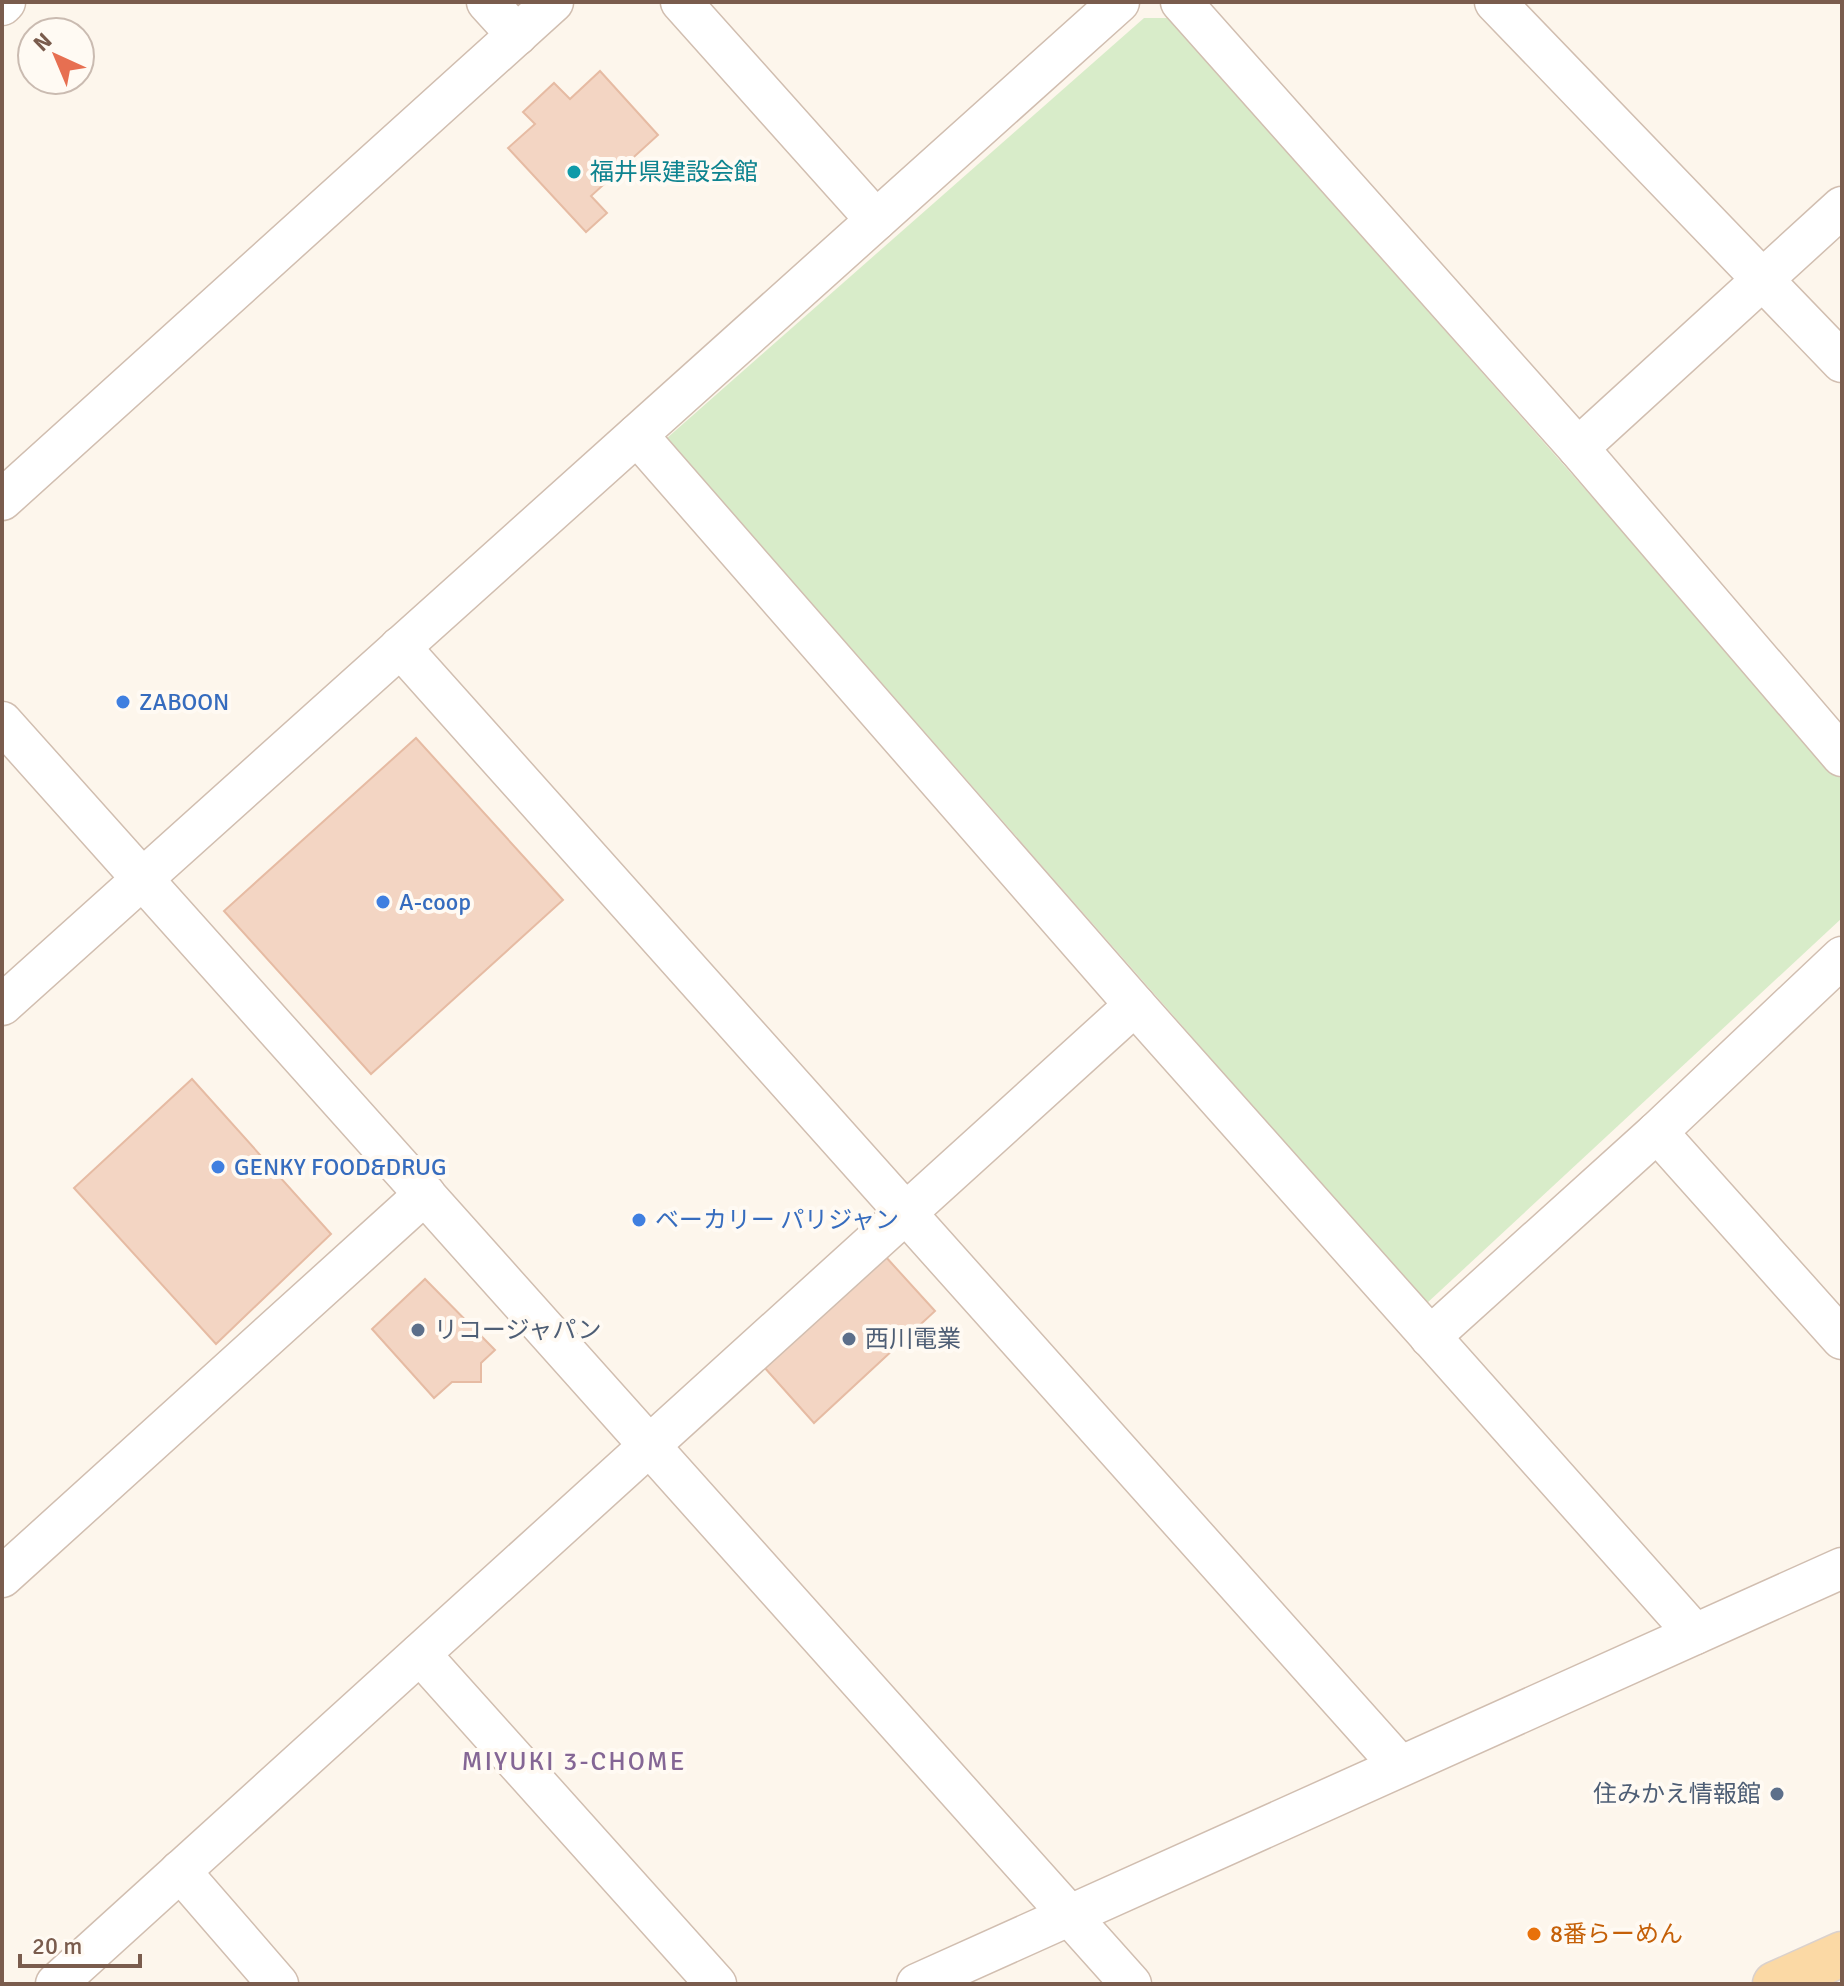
<svg xmlns="http://www.w3.org/2000/svg" width="1844" height="1986" viewBox="0 0 1844 1986" font-family="Signika,'Noto Sans JP',sans-serif">
  <rect width="100%" height="100%" fill="#fdf6ec"/>
  <polygon fill="#d8ecc9" points="1144,18 1169,18 1842,780 1842,918 1426,1304 667,438"/>
  <g fill="#f3d5c3" stroke="#e6bba3" stroke-width="2">
    <polygon points="600,71 658,135 591,196 607,213 586,232 508,148 535,124 523,112 554,83 570,99"/>
    <polygon points="416,738 563,900 371,1074 224,911"/>
    <polygon points="192,1079 331,1234 216,1344 74,1188"/>
    <polygon points="885,1256 935,1311 814,1423 764,1367"/>
    <polygon points="425,1279 495,1350 481,1363 481,1382 452,1382 434,1398 372,1329"/>
  </g>
  <g fill="none" stroke-linecap="round" stroke-linejoin="round">
    <g stroke="#d1beb0" stroke-width="43">
      <g id="minor">
        <polyline points="487,2 517,35"/>
        <polyline points="681,2 876,220"/>
        <polyline points="1181,2 1578,448 1842,756"/>
        <polyline points="1495,2 1842,362"/>
        <polyline points="2,5 5,2"/>
        <polyline points="637,435 1135,1005 1695,1634"/>
        <polyline points="1578,448 1842,207"/>
        <polyline points="2,500 553,2"/>
        <polyline points="400,647 1400,1766"/>
        <polyline points="2,722 1131,1984"/>
        <polyline points="2,1005 1119,2"/>
        <polyline points="1657,1132 1842,1339"/>
        <polyline points="1430,1337 1657,1132 1842,957"/>
        <polyline points="2,1577 425,1194"/>
        <polyline points="420,1654 716,1984"/>
        <polyline points="180,1871 278,1984"/>
        <polyline points="56,1984 1135,1005"/>
        <polyline points="917,1984 1842,1568"/>
      </g>
    </g>
    <g stroke="#dad1cd" stroke-width="47">
      <polyline id="major" points="1775,1984 1842,1954"/>
    </g>
    <use href="#minor" stroke="#fff" stroke-width="40"/>
    <use href="#major" stroke="#fbd9a5" stroke-width="44"/>
  </g>
  <circle fill="#0f9aa8" stroke="#fffaf3" stroke-width="3" cx="574" cy="172" r="8"/>
  <g fill="#3f7fe0" stroke="#fffaf3" stroke-width="3">
    <circle cx="123" cy="702" r="8"/>
    <circle cx="383" cy="902" r="8"/>
    <circle cx="218" cy="1167" r="8"/>
    <circle cx="639" cy="1220" r="8"/>
  </g>
  <g fill="#5c6f8a" stroke="#fffaf3" stroke-width="3">
    <circle cx="418" cy="1330" r="8"/>
    <circle cx="849" cy="1339" r="8"/>
    <circle cx="1777" cy="1794" r="8"/>
  </g>
  <circle fill="#e8710a" stroke="#fffaf3" stroke-width="3" cx="1534" cy="1934" r="8"/>
  <g text-anchor="middle" dominant-baseline="central" stroke-width="8" stroke-linejoin="round" paint-order="stroke">
    <g font-size="24" fill="#0d838f" stroke="#fffaf3" text-anchor="start">
      <text x="590" y="172">福井県建設会館</text>
    </g>
    <g font-size="24" fill="#366cbe" stroke="#fffaf3" text-anchor="start">
      <text x="139" y="702">ZABOON</text>
      <text x="399" y="902">A-coop</text>
      <text x="234" y="1167">GENKY FOOD&amp;DRUG</text>
      <text x="655" y="1220">ベーカリー パリジャン</text>
    </g>
    <g font-size="24" fill="#4e5e75" stroke="#fffaf3" text-anchor="start">
      <text x="434" y="1330">リコージャパン</text>
      <text x="865" y="1339">西川電業</text>
      <text x="1761" y="1794" text-anchor="end">住みかえ情報館</text>
    </g>
    <g font-size="24" fill="#c56008" stroke="#fffaf3" text-anchor="start">
      <text x="1550" y="1934">8番らーめん</text>
    </g>
    <g font-size="26" letter-spacing="2" fill="#846695" stroke="#fffaf3">
      <text x="574" y="1762">MIYUKI 3-CHOME</text>
    </g>
  </g>
  <rect width="1844" height="1986" fill="none" stroke="#7a5c4d" stroke-width="8"/>
  <g transform="translate(56 56) rotate(316)"><circle r="38" fill="#fffaf3" stroke="#cabbb1" stroke-width="2"/>
  <path d="M0-6L14 30L0 20L-14 30Z" fill="#e76f51"/>
  <text y="-12" font-size="22" font-weight="bold" text-anchor="middle" fill="#7a5c4d">N</text>
  </g>
  <path d="M20 1954v12h120v-12" fill="none" stroke="#7a5c4d" stroke-width="4"/>
  <text x="32" y="1954" font-size="24" fill="#7a5c4d" stroke="#fffaf3" stroke-width="6" paint-order="stroke">20 m</text>
</svg>
